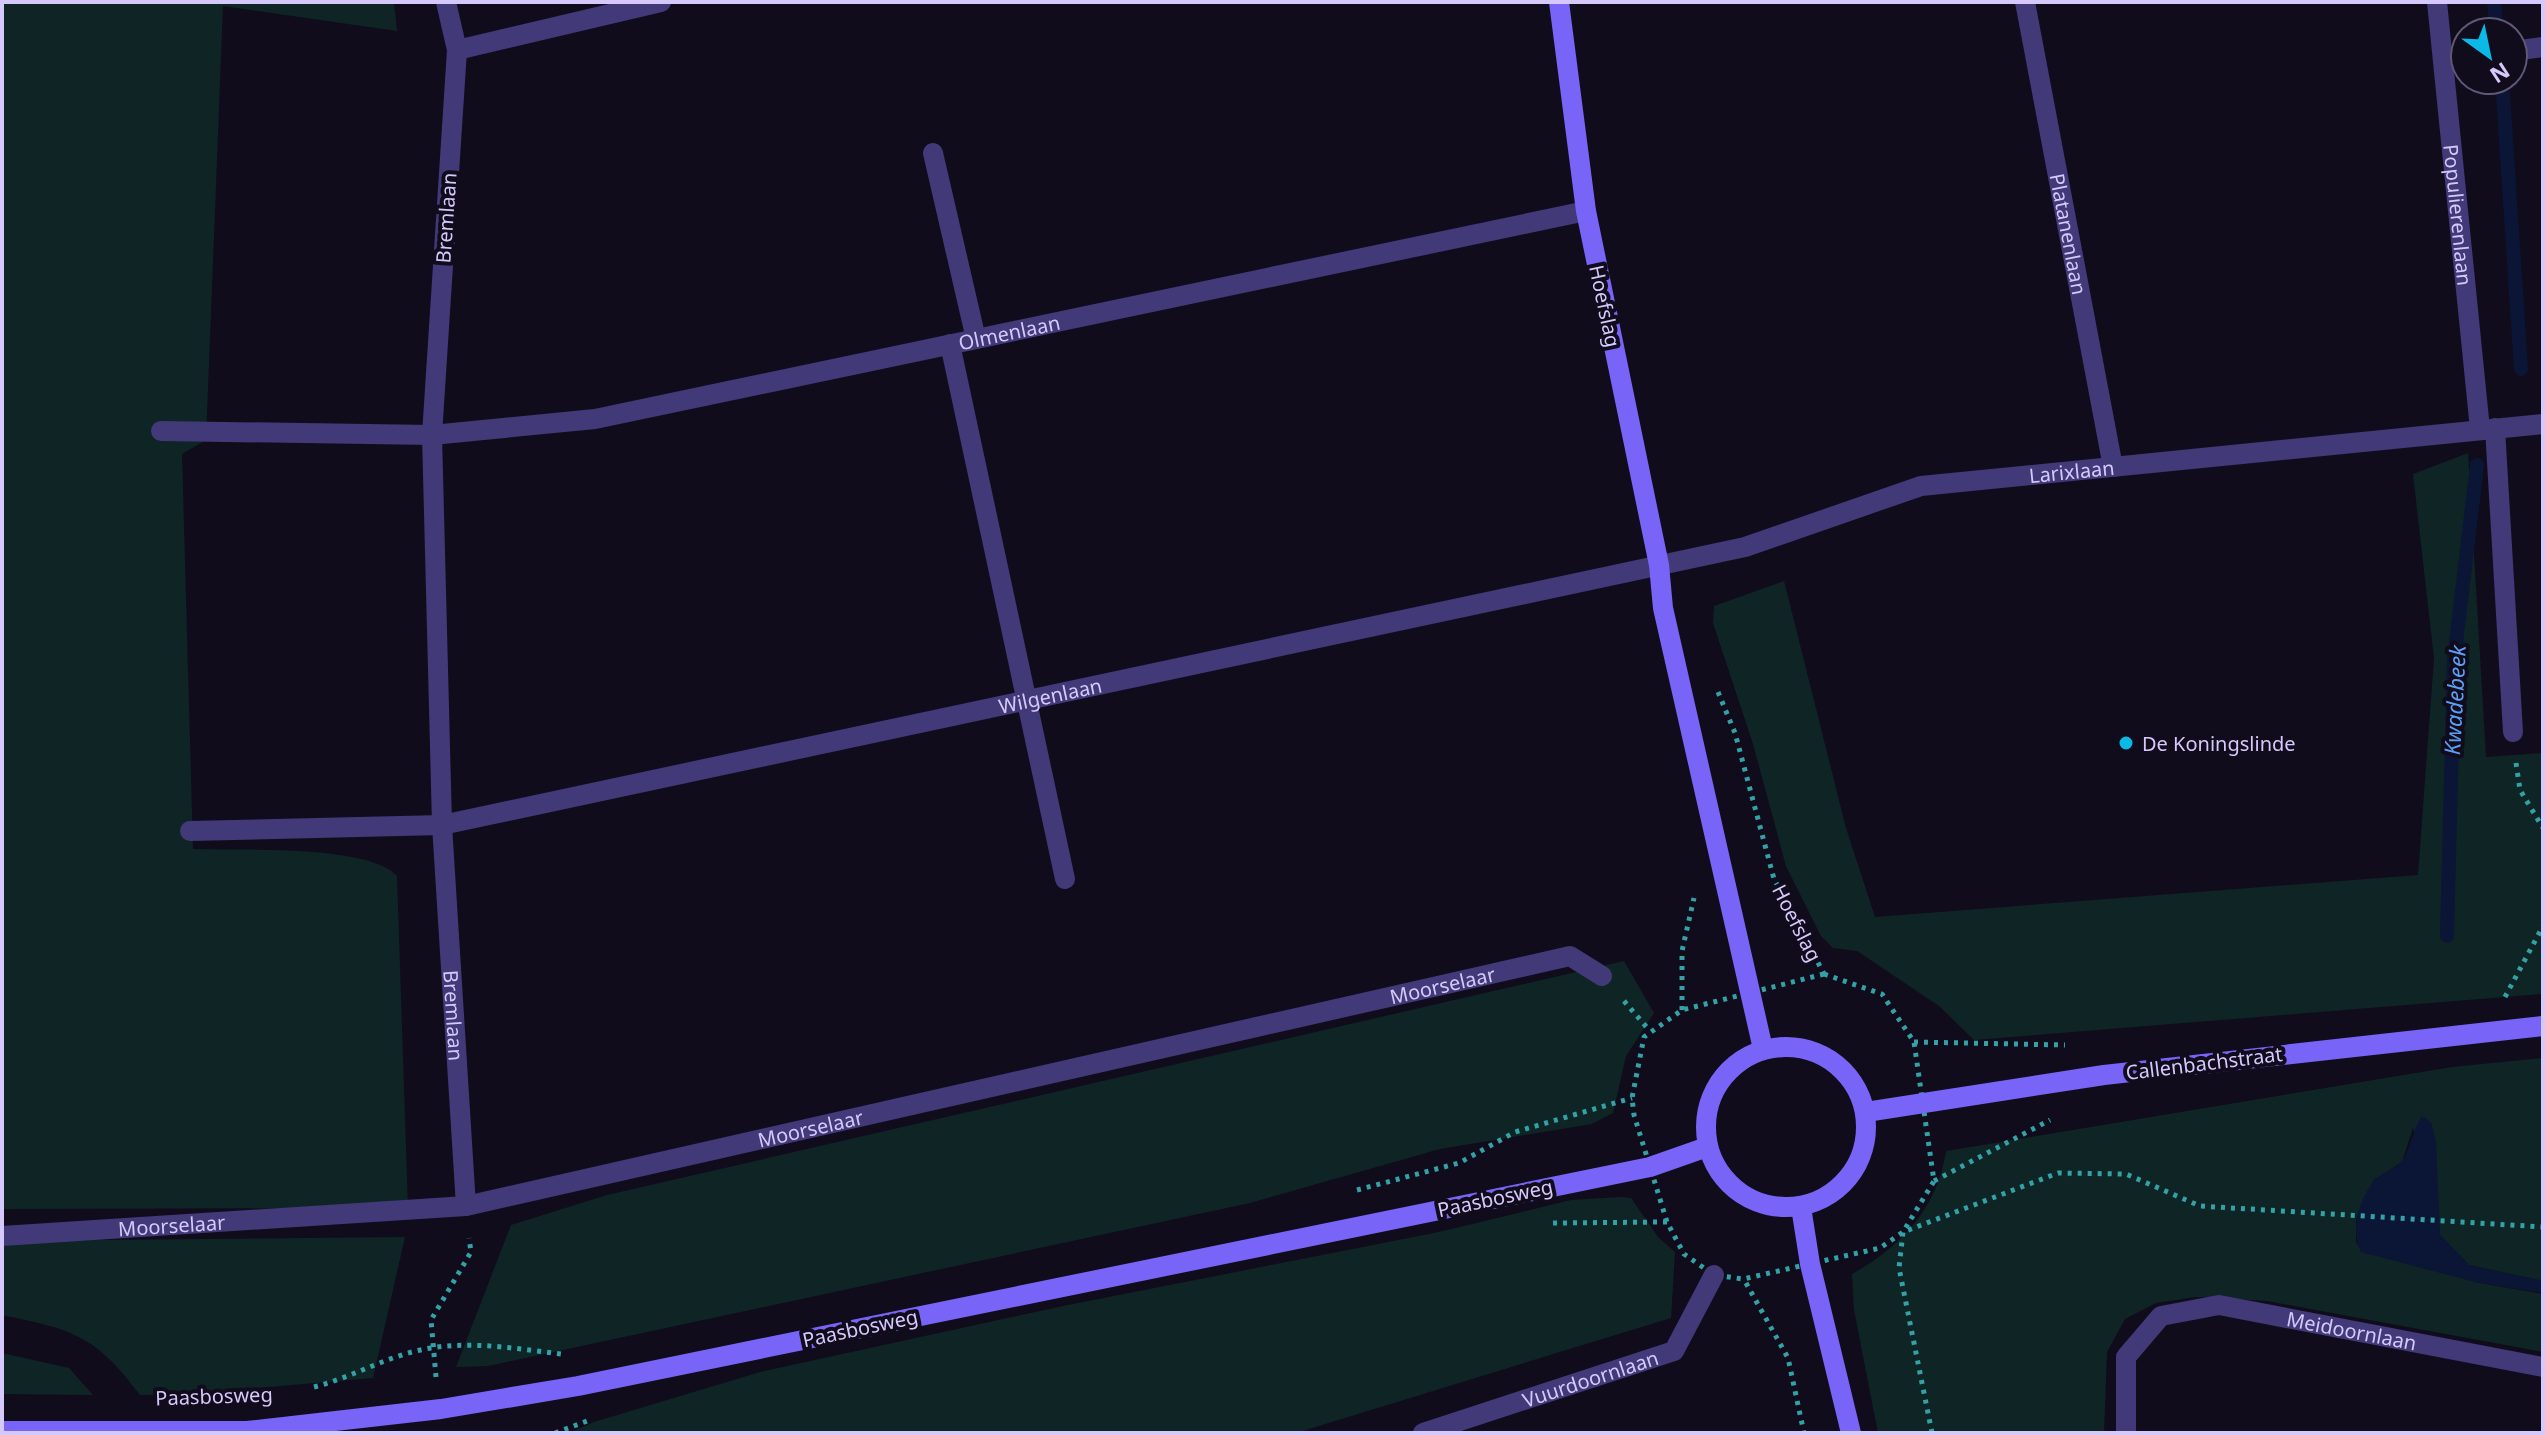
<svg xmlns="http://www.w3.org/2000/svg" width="2545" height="1435" viewBox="0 0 2545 1435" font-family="'Noto Sans',sans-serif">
  <rect width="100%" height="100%" fill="#100c1c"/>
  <g fill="#0f2425">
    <path d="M2 2H394L397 31 223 6 206 440 182 454 193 849C238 851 369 844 397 876L408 1208 2 1209Z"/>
    <polygon points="2468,453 2486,757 2543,753 2543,994 1974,1040 1939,1006 1857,951 1833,948 1821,936 1786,866 1753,744 1713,623 1714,606 1784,581 1846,828 1875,917 2418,875 2434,658 2413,474"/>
    <polygon points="1624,961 1654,1013 1626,1056 1613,1113 1592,1124 1440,1149 1250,1203 488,1366 456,1367 511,1225 607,1195"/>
    <path d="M2543 1058V1281L2469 1265 2440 1235 2436 1198 2413 1128 2402 1162 2374 1180 2364 1201 2356 1220V1242L2362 1252 2480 1283 2543 1294V1352L2267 1301 2196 1297 2156 1303 2125 1319 2107 1352 2104 1433H1878L1854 1310 1852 1274C1900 1248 1938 1207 1946 1151L2452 1067Z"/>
    <polygon points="1621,1197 1631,1198 1658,1237 1675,1252 1671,1318 1296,1433 569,1433 594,1422 760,1372 1063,1306 1439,1232 1571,1200"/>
    <path d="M405 1237 373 1378 189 1394 140 1395C95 1335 74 1330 2 1315V1241Z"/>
    <polygon points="2,1353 69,1368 93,1395 2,1394"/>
  </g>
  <path fill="#0b1636" d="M2422 1116 2431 1122 2436 1142 2440 1235 2469 1265 2543 1281V1293L2480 1283 2361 1252C2350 1231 2359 1198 2375 1180 2381 1173 2395 1170 2401 1162 2411 1150 2412 1130 2422 1116Z"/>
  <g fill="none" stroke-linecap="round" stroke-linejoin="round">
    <g stroke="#0b1636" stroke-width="14">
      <polyline points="2494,2 2496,22"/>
      <polyline points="2503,94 2521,369"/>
      <polyline points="2447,936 2454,660 2477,465"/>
    </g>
    <g stroke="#32a2a7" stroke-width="5" stroke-dasharray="4 6" stroke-linecap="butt">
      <polyline points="1718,692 1735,733 1774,879 1824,974"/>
      <polyline points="2516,763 2520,790 2543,828"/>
      <polygon points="1824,974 1882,994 1914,1042 1934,1181 1903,1232 1880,1248 1743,1279 1714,1275 1684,1254 1667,1222 1634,1115 1632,1098 1644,1037 1682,1010"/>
      <polyline points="2505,997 2543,926"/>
      <polyline points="1624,1001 1649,1030"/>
      <polyline points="1682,1010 1682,951 1694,898"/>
      <polyline points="1914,1042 2065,1045"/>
      <polyline points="1934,1181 2050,1120"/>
      <polyline points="1357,1190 1459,1163 1515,1132 1632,1098"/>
      <polyline points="1553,1223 1667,1222"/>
      <polyline points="1746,1283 1788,1358 1804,1433"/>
      <polyline points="436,1377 431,1320 471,1252 469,1238"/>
      <path d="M314 1387C354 1377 390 1354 431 1348 474 1341 519 1349 561 1354"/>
      <polyline points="555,1433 587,1421"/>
      <polyline points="1932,1433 1899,1268 1903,1232 2058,1173 2126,1174 2200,1206 2543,1227"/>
    </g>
    <g stroke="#423978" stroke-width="20">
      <polyline points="933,153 976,339"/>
      <polyline points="950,344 1065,879"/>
    </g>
    <g stroke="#423978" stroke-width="20">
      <path id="s1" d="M446 2 457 50 432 435 442 825 466 1206"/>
      <path id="s2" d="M2025 2 2113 467"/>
      <path id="s3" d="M2437 2 2480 429"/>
      <polyline points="457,50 661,2"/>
      <polyline points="2513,51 2543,47"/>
      <polyline points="2443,60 2465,57"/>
      <polyline points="2495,428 2513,732"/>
      <path id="s4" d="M161 431 432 435 595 419 1586 211"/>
      <path id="s5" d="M190 831 442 825 1745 547 1921 486 2543 424"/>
      <path id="s6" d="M2 1236 466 1206 1570 956 1602 976"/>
      <path id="s7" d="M1423 1433 1674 1351 1714 1275"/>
      <path id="s8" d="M2126 1433V1357L2161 1316 2219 1305 2543 1367"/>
    </g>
    <g stroke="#7865f7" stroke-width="20">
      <polyline points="1559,2 1586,211 1659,565 1663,608 1763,1049"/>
      <circle cx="1786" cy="1127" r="80"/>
      <polyline points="1866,1112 2104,1075 2543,1026"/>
      <polyline points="1801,1207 1810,1264 1851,1433"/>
      <polyline points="2,1431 247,1431 441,1409 578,1386 1650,1167 1707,1147"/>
    </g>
  </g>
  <circle fill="#0bb9e6" stroke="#100c1c" stroke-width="3" cx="2126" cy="743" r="8"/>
  <g text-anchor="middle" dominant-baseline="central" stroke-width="8" stroke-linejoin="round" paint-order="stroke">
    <g font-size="20" fill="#d5c9fc" stroke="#100c1c">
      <text stroke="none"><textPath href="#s3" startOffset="214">Populierenlaan</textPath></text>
      <text transform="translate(446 218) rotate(-86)">Bremlaan</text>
      <text stroke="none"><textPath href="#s2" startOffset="236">Platanenlaan</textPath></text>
      <text transform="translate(1605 306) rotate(78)">Hoefslag</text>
      <text stroke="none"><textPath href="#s4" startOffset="858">Olmenlaan</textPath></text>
      <text stroke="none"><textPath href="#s5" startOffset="1922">Larixlaan</textPath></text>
      <text stroke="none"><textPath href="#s5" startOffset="874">Wilgenlaan</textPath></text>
      <text transform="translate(1797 923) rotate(63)">Hoefslag</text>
      <text stroke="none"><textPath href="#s6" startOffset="1466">Moorselaar</textPath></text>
      <text stroke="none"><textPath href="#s1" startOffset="1016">Bremlaan</textPath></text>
      <text transform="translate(2204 1063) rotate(-7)">Callenbachstraat</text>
      <text stroke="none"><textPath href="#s6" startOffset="818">Moorselaar</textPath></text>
      <text transform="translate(1495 1198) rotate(-12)">Paasbosweg</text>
      <text stroke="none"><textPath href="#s6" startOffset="170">Moorselaar</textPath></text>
      <text transform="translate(860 1328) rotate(-12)">Paasbosweg</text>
      <text stroke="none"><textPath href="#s8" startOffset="324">Meidoornlaan</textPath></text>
      <text stroke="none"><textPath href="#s7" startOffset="176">Vuurdoornlaan</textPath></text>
      <text transform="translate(214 1396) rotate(-2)">Paasbosweg</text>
    </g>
    <g font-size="20" fill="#d5c9fc" stroke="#100c1c" text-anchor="start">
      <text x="2142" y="743">De Koningslinde</text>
    </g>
    <g font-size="22" font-style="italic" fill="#5d9ff7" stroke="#100c1c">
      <text transform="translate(2454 700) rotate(-87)">Kwadebeek</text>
    </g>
  </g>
  <rect width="2545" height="1435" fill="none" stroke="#d5c9fc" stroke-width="8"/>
  <g transform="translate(2489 56) rotate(147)"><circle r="38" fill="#100c1c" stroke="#5f5876" stroke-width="2"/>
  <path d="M0-6L14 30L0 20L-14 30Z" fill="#0bb9e6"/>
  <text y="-12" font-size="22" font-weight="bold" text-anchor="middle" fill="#d5c9fc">N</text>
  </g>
</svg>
